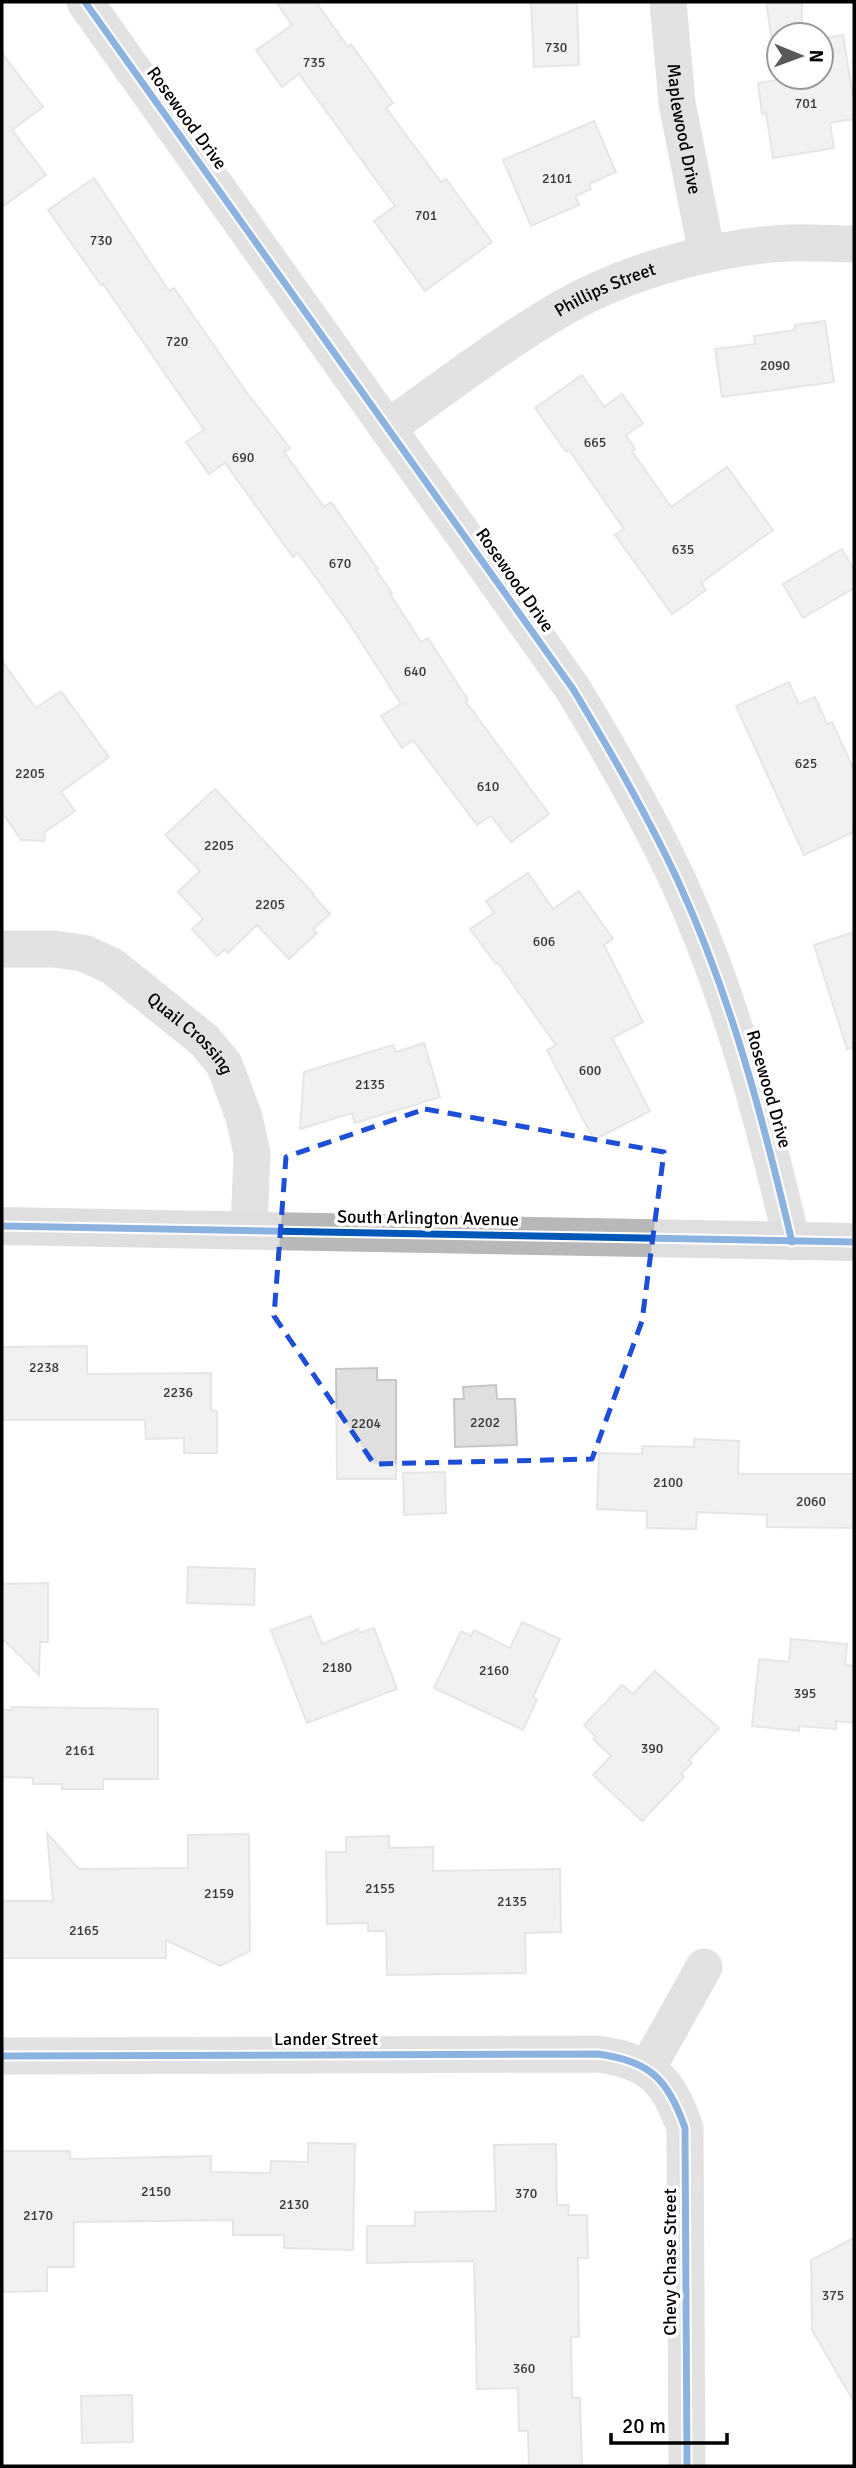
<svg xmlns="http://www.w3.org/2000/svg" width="856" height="2468" viewBox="0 0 856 2468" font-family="Signika,sans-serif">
  <rect width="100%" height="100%" fill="#fff"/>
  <g fill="#dfdfdf" stroke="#c7c7c7" stroke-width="2">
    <polygon points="276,2 316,2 348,47 351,44 393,103 386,108 441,182 446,179 492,242 425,291 374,221 395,206 299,74 282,87 256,50 292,25"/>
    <polygon points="531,2 577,2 579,65 534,67"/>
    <polygon points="766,2 802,2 802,35 779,35 779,77 821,77 821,39 843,35 854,102 854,119 830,123 834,148 773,158 766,113 762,114 758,83 778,80"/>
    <polygon points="2,53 43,107 12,130 46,175 2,207"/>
    <polygon points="594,121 616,172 589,184 591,189 575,196 579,205 531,226 503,160"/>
    <polygon points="94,178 169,291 174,288 247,393 290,448 284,452 324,507 331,502 378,569 376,570 392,593 390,594 421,642 428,638 468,700 466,702 549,814 511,842 491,816 477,825 413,740 402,748 381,716 401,704 349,623 298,553 293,557 225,463 209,474 186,442 204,430 103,284 101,285 48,210"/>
    <polygon points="825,321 834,382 722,397 715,349 755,344 754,336 795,330 795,325"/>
    <polygon points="582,375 604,407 622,394 643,423 626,435 635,449 632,451 671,507 727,467 773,530 701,583 706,590 672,614 615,535 624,529 569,450 566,452 535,408"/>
    <polygon points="842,549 854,570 854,588 803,618 783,584"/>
    <polygon points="2,661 36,708 61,691 109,757 61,792 75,811 45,832 44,841 21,840 2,812"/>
    <polygon points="789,682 799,704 815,697 827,724 832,722 854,770 854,832 804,855 736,706"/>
    <polygon points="215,789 314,894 313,895 330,914 313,929 317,933 289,959 257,925 228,953 225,949 217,956 192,929 203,919 178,892 200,871 165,835"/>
    <polygon points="528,873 553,909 579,891 613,939 604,945 643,1022 612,1038 650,1111 594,1140 547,1050 556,1045 498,963 496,964 470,929 494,913 486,901"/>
    <polygon points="854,932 854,1047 847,1049 814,945"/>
    <polygon points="424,1043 440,1097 355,1123 352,1113 300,1129 304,1072 393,1045 396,1052"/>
    <polygon points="87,1346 87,1374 211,1373 211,1410 217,1411 217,1453 184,1453 184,1438 146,1439 145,1420 2,1420 2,1347"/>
    <polygon points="377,1368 377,1380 396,1380 396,1479 337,1479 336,1369"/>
    <polygon points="496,1385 497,1399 515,1399 517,1445 455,1447 454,1399 464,1399 463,1387"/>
    <polygon points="694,1439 739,1441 738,1474 854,1474 854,1528 767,1527 767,1515 697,1512 696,1529 647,1528 647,1511 597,1509 599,1453 642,1454 642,1446 694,1447"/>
    <polygon points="445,1472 446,1513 404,1515 403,1473"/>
    <polygon points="188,1567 255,1569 254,1605 187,1603"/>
    <polygon points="48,1583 48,1642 40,1642 39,1675 2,1638 2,1584"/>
    <polygon points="311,1616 322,1644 358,1629 359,1633 374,1628 397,1689 307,1723 271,1630"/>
    <polygon points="522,1622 560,1639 533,1697 537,1700 523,1730 434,1688 461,1631 471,1636 474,1630 510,1648"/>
    <polygon points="791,1639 847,1644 845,1665 854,1666 854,1723 836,1721 836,1729 799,1726 799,1731 752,1726 759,1659 789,1662"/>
    <polygon points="655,1671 719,1728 689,1760 692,1763 681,1774 684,1777 642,1821 593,1775 611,1756 593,1739 596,1737 584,1725 622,1685 633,1694"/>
    <polygon points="12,1707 158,1709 158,1779 103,1779 103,1789 62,1789 62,1784 33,1784 33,1778 2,1777 2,1710 12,1710"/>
    <polygon points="47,1833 79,1869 188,1868 188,1835 249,1834 250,1951 220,1966 166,1940 166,1958 2,1958 2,1901 53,1901"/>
    <polygon points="389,1836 389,1848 433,1847 433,1871 560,1869 561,1932 525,1933 526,1973 387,1975 386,1931 368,1931 368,1923 327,1924 326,1852 346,1852 346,1837"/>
    <polygon points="308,2143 355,2144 353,2250 284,2248 284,2235 233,2235 233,2220 74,2222 74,2267 47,2267 47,2291 2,2292 2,2151 70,2151 70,2159 211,2156 211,2172 270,2173 271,2161 308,2162"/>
    <polygon points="556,2144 557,2205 569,2205 568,2215 587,2215 588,2258 578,2258 579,2337 571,2337 572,2397 580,2398 582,2466 529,2466 528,2431 519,2431 518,2388 477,2389 474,2261 367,2263 367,2226 415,2226 415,2212 496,2211 494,2145"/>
    <polygon points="854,2238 854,2402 812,2330 811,2260"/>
    <polygon points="132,2395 133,2442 82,2443 81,2396"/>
  </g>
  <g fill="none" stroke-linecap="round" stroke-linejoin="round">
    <g stroke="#bebebe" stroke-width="37">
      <path d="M85 2 573 689C611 752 647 814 678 881 731 996 763 1119 792 1242"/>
      <path id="s1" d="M668 2 677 103 707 254"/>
      <path id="s2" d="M389 427C445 387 501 344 561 309 624 272 717 246 790 243 811 242 833 244 854 244"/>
      <path id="s3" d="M2 949H54L83 953 112 966 204 1040 224 1064 244 1117 252 1154 249 1230"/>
      <path d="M2 2056 598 2054C650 2061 668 2079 685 2128L687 2466"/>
      <polyline points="647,2069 704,1967"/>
    </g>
    <polyline stroke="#b8b8b8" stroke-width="38" points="2,1226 854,1242"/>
    <g stroke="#fff" stroke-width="11">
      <g id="cycleway">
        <path d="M85 2 573 689C611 752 647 814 678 881 731 996 763 1119 792 1242"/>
        <polyline points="2,1226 854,1242"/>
        <path d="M2 2056 598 2054C650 2061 668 2079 685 2128L687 2466"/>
      </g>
    </g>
    <use href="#cycleway" stroke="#0057b8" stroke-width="7"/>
  </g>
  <path d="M0 0H856V2468H0ZM425 1109 664 1152 642 1321 592 1459 374 1464 274 1316 286 1157Z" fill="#fff" fill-opacity=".55" fill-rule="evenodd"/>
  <path fill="none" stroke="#1d4ed8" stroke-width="5" stroke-dasharray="14 9" stroke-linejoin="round" d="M425 1109 664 1152 642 1321 592 1459 374 1464 274 1316 286 1157Z"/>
  <g text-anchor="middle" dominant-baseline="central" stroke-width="7" stroke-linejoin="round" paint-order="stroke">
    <g font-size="14" fill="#383838">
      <text x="556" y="47">730</text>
      <text x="314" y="62">735</text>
      <text x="806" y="103">701</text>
      <text x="557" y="178">2101</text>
      <text x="426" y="215">701</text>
      <text x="101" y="240">730</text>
      <text x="177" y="341">720</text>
      <text x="775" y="365">2090</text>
      <text x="595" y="442">665</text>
      <text x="243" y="457">690</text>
      <text x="683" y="549">635</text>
      <text x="340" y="563">670</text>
      <text x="415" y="671">640</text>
      <text x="806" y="763">625</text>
      <text x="30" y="773">2205</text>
      <text x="488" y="786">610</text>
      <text x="219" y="845">2205</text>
      <text x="270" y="904">2205</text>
      <text x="544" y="941">606</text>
      <text x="590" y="1070">600</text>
      <text x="370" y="1084">2135</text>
      <text x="44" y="1367">2238</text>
      <text x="178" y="1392">2236</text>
      <text x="485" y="1422">2202</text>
      <text x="366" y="1423">2204</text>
      <text x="668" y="1482">2100</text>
      <text x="811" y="1501">2060</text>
      <text x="337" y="1667">2180</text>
      <text x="494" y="1670">2160</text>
      <text x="805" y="1693">395</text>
      <text x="652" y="1748">390</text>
      <text x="80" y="1750">2161</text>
      <text x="380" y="1888">2155</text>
      <text x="219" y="1893">2159</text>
      <text x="512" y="1901">2135</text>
      <text x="84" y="1930">2165</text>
      <text x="156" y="2191">2150</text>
      <text x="526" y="2193">370</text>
      <text x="294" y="2204">2130</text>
      <text x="38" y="2215">2170</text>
      <text x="833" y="2295">375</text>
      <text x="524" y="2368">360</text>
    </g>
    <g font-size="18" fill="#000" stroke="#fff">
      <text transform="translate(187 118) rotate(54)">Rosewood Drive</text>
      <text stroke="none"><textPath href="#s1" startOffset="128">Maplewood Drive</textPath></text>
      <text stroke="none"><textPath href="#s2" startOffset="257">Phillips Street</textPath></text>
      <text transform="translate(515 580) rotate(55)">Rosewood Drive</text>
      <text stroke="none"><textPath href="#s3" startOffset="217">Quail Crossing</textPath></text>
      <text transform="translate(769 1089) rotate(74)">Rosewood Drive</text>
      <text transform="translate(428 1218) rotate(1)">South Arlington Avenue</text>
      <text x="326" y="2039">Lander Street</text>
      <text transform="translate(670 2262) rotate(-90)">Chevy Chase Street</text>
    </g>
  </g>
  <rect width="856" height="2468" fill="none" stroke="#000000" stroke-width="7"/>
  <g transform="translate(800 56) rotate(91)"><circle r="33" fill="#ffffff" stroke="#999999" stroke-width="2"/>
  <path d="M0-5L12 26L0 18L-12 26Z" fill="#595959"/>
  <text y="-10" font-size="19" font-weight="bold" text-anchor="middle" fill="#000000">N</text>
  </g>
  <path d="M611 2433v10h116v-10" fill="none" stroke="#000000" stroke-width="3.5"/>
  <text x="622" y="2433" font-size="21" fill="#000000" stroke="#ffffff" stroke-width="5" paint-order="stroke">20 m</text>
</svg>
